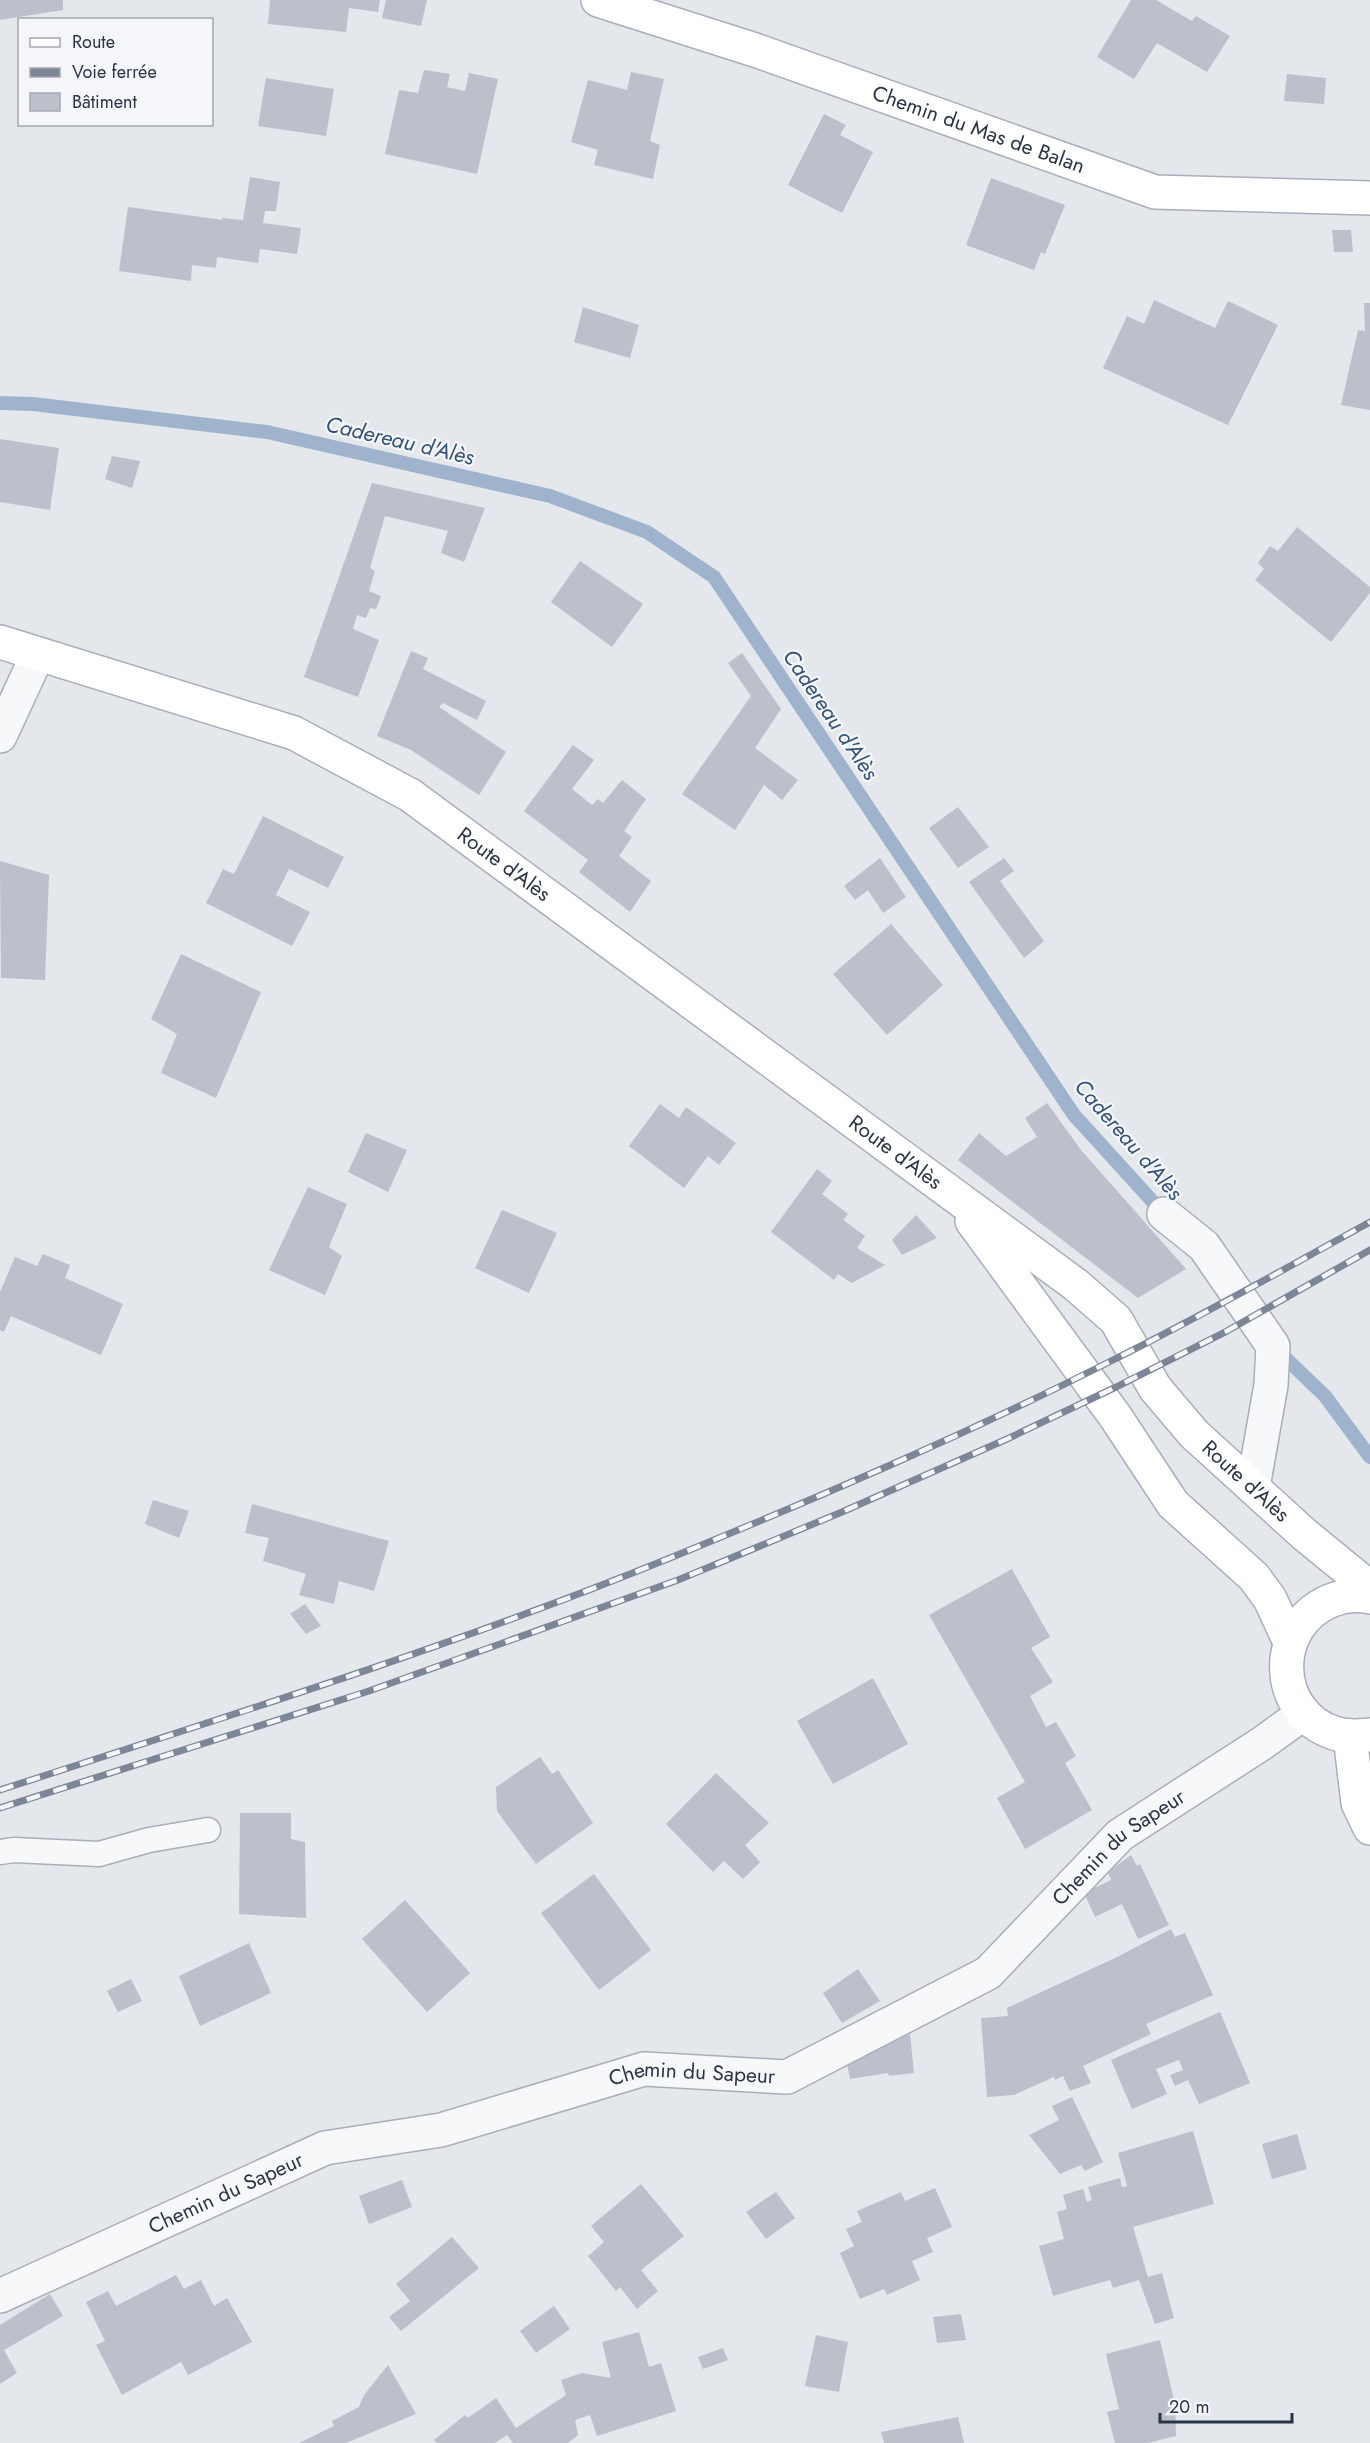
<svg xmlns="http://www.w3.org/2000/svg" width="1370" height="2443" viewBox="0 0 1370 2443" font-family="Jost,sans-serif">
  <rect width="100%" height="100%" fill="#e4e7ec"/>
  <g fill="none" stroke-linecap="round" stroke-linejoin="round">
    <g stroke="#9fb4cc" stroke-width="14">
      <polyline points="0,403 33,404 267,432 550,496 647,532 714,577 1074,1115 1164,1214"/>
      <polyline points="1277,1350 1325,1396 1370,1457"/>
    </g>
  </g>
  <g fill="#bbc0ca">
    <polygon points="0,0 63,0 63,10 0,20"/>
    <polygon points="270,0 380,0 378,12 349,8 346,32 268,24"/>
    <polygon points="386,0 427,0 421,26 382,18"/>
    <polygon points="1131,0 1156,0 1192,21 1196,16 1230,36 1207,72 1157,43 1134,79 1097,57"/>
    <polygon points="424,70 450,74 447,87 465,91 469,73 498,79 477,174 385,154 399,90 418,93"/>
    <polygon points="631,72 664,79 650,141 660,145 653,179 594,165 598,150 571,142 588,80 627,90"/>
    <polygon points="1287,74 1326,78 1324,104 1284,101"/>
    <polygon points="266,78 334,89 326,136 258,126"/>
    <polygon points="824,114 846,125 840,135 873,152 842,213 788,185"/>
    <polygon points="250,177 280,182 276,211 265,211 263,223 301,228 297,254 260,249 258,263 217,257 216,268 192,265 191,281 119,271 128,207 223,220 222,218 243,220"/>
    <polygon points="991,178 1065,205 1045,254 1041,252 1034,270 966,245"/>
    <polygon points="1332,230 1351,230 1353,252 1334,252"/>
    <polygon points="1154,300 1215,328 1228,301 1278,325 1228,425 1103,368 1127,316 1144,324"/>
    <polygon points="1364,303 1370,303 1370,410 1341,405 1358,330 1365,331"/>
    <polygon points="583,307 639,325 630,358 574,342"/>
    <polygon points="0,439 59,448 50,510 0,502"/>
    <polygon points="112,456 140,461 132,488 105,479"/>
    <polygon points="372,483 485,508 464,562 441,553 448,531 385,516 370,568 375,571 369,591 381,596 376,609 370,608 366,618 357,615 353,629 379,640 358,697 304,677"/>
    <polygon points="1297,527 1370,587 1370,593 1331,642 1255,580 1264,569 1258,563 1270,546 1278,551"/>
    <polygon points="580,561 643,604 612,647 551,602"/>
    <polygon points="411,651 428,658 423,669 486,701 477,720 443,703 439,707 506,752 479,795 411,750 377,736"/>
    <polygon points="742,653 781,709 755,748 798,780 782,800 764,785 735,830 682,794 751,696 728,663"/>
    <polygon points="573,745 594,760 572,789 592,805 598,799 603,803 622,780 646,799 624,831 632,837 619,856 651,881 630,912 579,872 588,860 524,811"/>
    <polygon points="958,807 989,847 958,868 929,828"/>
    <polygon points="263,816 344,857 328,888 289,869 276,895 310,912 292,946 206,903 223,869 234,874"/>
    <polygon points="880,858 906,897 883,913 868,890 855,900 844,886"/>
    <polygon points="1004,858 1014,871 1000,881 1044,941 1024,958 969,882"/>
    <polygon points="0,861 49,875 45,980 1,978"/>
    <polygon points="891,924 943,985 887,1035 833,974"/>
    <polygon points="181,954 261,992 216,1098 161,1073 177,1034 151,1019"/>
    <polygon points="1047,1103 1081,1150 1186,1269 1138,1298 958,1160 979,1133 1006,1156 1037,1137 1025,1118"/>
    <polygon points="660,1104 679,1118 686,1107 736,1143 719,1165 708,1156 684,1188 629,1146"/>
    <polygon points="366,1133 407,1150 388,1192 348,1172"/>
    <polygon points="817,1169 832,1181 822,1194 848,1214 843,1220 865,1236 857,1248 885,1265 852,1283 838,1274 834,1280 771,1232"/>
    <polygon points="308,1187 347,1204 329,1247 342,1256 325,1295 269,1270"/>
    <polygon points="502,1210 557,1233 529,1293 475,1268"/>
    <polygon points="916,1215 937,1238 902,1255 892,1240"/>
    <polygon points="43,1254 70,1265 65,1278 123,1304 101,1355 11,1316 4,1332 0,1330 0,1292 15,1257 37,1266"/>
    <polygon points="153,1500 189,1511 179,1538 145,1524"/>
    <polygon points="252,1504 389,1541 374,1591 339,1581 334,1604 299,1595 306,1574 263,1561 269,1538 245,1533"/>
    <polygon points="1012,1569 1050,1637 1031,1648 1053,1682 1030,1696 1046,1727 1056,1722 1076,1756 1065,1763 1092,1810 1025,1849 997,1798 1025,1782 929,1615"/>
    <polygon points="305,1604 321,1626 306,1634 290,1614"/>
    <polygon points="873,1678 908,1744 833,1784 797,1721"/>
    <polygon points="540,1757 552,1774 558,1770 593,1823 536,1864 497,1811 496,1787"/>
    <polygon points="716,1773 769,1823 745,1845 760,1862 743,1879 724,1861 713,1872 666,1824"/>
    <polygon points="240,1813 291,1813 291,1839 305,1842 306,1918 239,1914"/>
    <polygon points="1131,1855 1137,1866 1140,1864 1169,1925 1138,1939 1122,1904 1095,1917 1084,1893 1111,1880 1108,1872"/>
    <polygon points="594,1874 651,1950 599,1990 541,1913"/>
    <polygon points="405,1900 470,1973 427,2012 362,1939"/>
    <polygon points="1171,1929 1175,1937 1185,1933 1213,1995 1146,2024 1151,2034 1083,2066 1091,2083 1070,2091 1063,2076 1055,2080 1054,2077 1014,2095 987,2097 981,2018 1008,2016 1007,2008 1115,1958"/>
    <polygon points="249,1943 271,1993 200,2026 179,1976"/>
    <polygon points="858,1969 880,2001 842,2023 823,1993"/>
    <polygon points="131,1979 142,2001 118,2012 107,1991"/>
    <polygon points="1220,2012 1250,2083 1199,2104 1188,2080 1175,2086 1170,2075 1183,2070 1179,2060 1156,2069 1167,2094 1132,2109 1111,2060"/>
    <polygon points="910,2034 914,2073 889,2076 888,2073 850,2079 846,2058 859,2048"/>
    <polygon points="1072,2097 1103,2162 1085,2171 1081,2165 1060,2174 1029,2135 1059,2120 1052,2106"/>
    <polygon points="1193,2131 1214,2204 1133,2227 1148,2277 1162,2273 1174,2318 1155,2324 1139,2280 1113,2288 1110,2280 1053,2296 1039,2246 1064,2239 1057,2212 1067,2209 1063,2195 1083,2189 1087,2202 1092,2200 1088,2187 1120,2178 1122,2187 1127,2186 1118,2153"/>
    <polygon points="1297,2134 1307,2169 1272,2179 1262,2144"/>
    <polygon points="402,2180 412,2207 369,2224 359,2196"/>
    <polygon points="641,2184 684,2236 641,2270 658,2291 637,2309 620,2287 616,2291 588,2256 604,2242 591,2226"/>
    <polygon points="935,2188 952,2227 927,2238 933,2252 912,2261 920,2280 887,2295 884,2289 860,2299 840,2253 854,2246 846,2229 862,2222 857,2211 901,2192 905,2201"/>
    <polygon points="776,2192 795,2218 766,2239 746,2212"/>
    <polygon points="452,2237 479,2268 401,2331 389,2317 410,2301 396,2284"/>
    <polygon points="176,2275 184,2289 201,2280 214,2306 227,2298 252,2342 188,2375 181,2362 122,2395 96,2345 105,2341 86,2302 108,2291 116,2306"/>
    <polygon points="50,2294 63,2316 4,2350 17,2373 0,2384 0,2325"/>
    <polygon points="554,2306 570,2329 536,2353 520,2331"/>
    <polygon points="961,2314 966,2340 937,2343 933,2317"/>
    <polygon points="639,2332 649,2367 661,2363 676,2411 597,2436 590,2415 575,2420 578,2435 568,2443 513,2443 507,2435 495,2443 437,2443 434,2440 465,2415 468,2418 496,2398 516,2428 566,2395 561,2380 582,2373 611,2378 602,2342"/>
    <polygon points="816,2335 848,2342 839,2392 805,2386"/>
    <polygon points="1160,2340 1175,2404 1176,2436 1148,2443 1115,2443 1107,2412 1119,2409 1106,2354"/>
    <polygon points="723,2348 728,2360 703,2369 698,2357"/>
    <polygon points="388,2365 416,2414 346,2443 299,2443 334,2426 332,2421 359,2407 364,2395"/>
    <polygon points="958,2417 964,2443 884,2443 881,2432"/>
  </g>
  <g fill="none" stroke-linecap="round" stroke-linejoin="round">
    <g stroke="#a9aeb7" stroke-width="27">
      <polyline id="lane" points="0,1852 14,1850 99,1854 149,1840 208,1830"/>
    </g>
    <g stroke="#a9aeb7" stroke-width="36">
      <g id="street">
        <polyline points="0,736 38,654"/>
        <polyline points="1164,1214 1204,1246 1273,1346 1271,1385 1253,1487"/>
        <path id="s1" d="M0 2296 325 2148 441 2130 644 2069 787 2077 988 1973 1120 1835 1264 1742 1304 1713"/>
      </g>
    </g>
    <g stroke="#a9aeb7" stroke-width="36">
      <g id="secondary">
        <path id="s2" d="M598 0 755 50 1155 192 1370 198"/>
        <path id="s3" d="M0 642 294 733 410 795 1076 1285 1116 1320 1155 1388 1194 1434 1304 1534 1370 1588"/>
        <polyline points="972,1221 1115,1416 1173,1504 1254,1577 1270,1599 1290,1642"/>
        <path d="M1370 1597C1357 1594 1342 1596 1330 1601 1271 1626 1272 1712 1334 1733 1346 1737 1357 1736 1370 1735"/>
        <polyline points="1350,1736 1358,1803 1370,1828"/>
      </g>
    </g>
    <use href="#lane" stroke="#f7f8fa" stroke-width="24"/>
    <use href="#street" stroke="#f7f8fa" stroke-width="33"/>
    <use href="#secondary" stroke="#fff" stroke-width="33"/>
    <g stroke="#7d8696" stroke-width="7">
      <g id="rail">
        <path d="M0 1790C225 1717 451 1647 670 1558 817 1498 965 1435 1107 1363 1196 1319 1283 1270 1370 1222"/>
        <polyline points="0,1808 369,1691 678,1580 842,1512 1007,1439 1114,1388 1227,1331 1370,1250"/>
      </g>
    </g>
    <use href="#rail" stroke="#f4f6f9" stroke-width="4.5" stroke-dasharray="14" stroke-linecap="butt"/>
  </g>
  <g text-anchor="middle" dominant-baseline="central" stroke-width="4.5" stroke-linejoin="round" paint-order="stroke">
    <g font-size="21" fill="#2b3445" stroke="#f4f6f9">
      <text stroke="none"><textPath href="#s2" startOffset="402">Chemin du Mas de Balan</textPath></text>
      <text stroke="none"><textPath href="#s3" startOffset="556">Route d'Alès</textPath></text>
      <text stroke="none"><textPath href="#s3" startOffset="1042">Route d'Alès</textPath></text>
      <text stroke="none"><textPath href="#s3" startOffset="1528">Route d'Alès</textPath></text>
      <text stroke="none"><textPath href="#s1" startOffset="1238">Chemin du Sapeur</textPath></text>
      <text stroke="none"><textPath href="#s1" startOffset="734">Chemin du Sapeur</textPath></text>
      <text stroke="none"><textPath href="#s1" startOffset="248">Chemin du Sapeur</textPath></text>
    </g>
    <g font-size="22" font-style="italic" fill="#34527a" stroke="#f4f6f9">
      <text transform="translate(400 440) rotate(13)">Cadereau d'Alès</text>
      <text transform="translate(831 714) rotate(56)">Cadereau d'Alès</text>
      <text transform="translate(1129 1139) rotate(49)">Cadereau d'Alès</text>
    </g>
  </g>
  <rect x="18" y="18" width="195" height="108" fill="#f4f6f9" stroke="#a4a8b1" stroke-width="1.5"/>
  <rect x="30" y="38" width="30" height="9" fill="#ffffff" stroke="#a4a8b1" stroke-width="1.5"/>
  <text x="72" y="48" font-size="18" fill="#2b3445">Route</text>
  <rect x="30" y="68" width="30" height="9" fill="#7d8696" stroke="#a4a8b1" stroke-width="1.5"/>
  <text x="72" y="78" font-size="18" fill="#2b3445">Voie ferrée</text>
  <rect x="30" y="93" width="30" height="18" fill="#bbc0ca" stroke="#a4a8b1" stroke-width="1.5"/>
  <text x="72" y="108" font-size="18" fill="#2b3445">Bâtiment</text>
  <path d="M1160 2413v9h132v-9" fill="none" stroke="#2b3445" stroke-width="3"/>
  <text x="1169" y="2413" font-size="18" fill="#2b3445" stroke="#f4f6f9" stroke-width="4.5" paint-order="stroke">20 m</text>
</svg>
